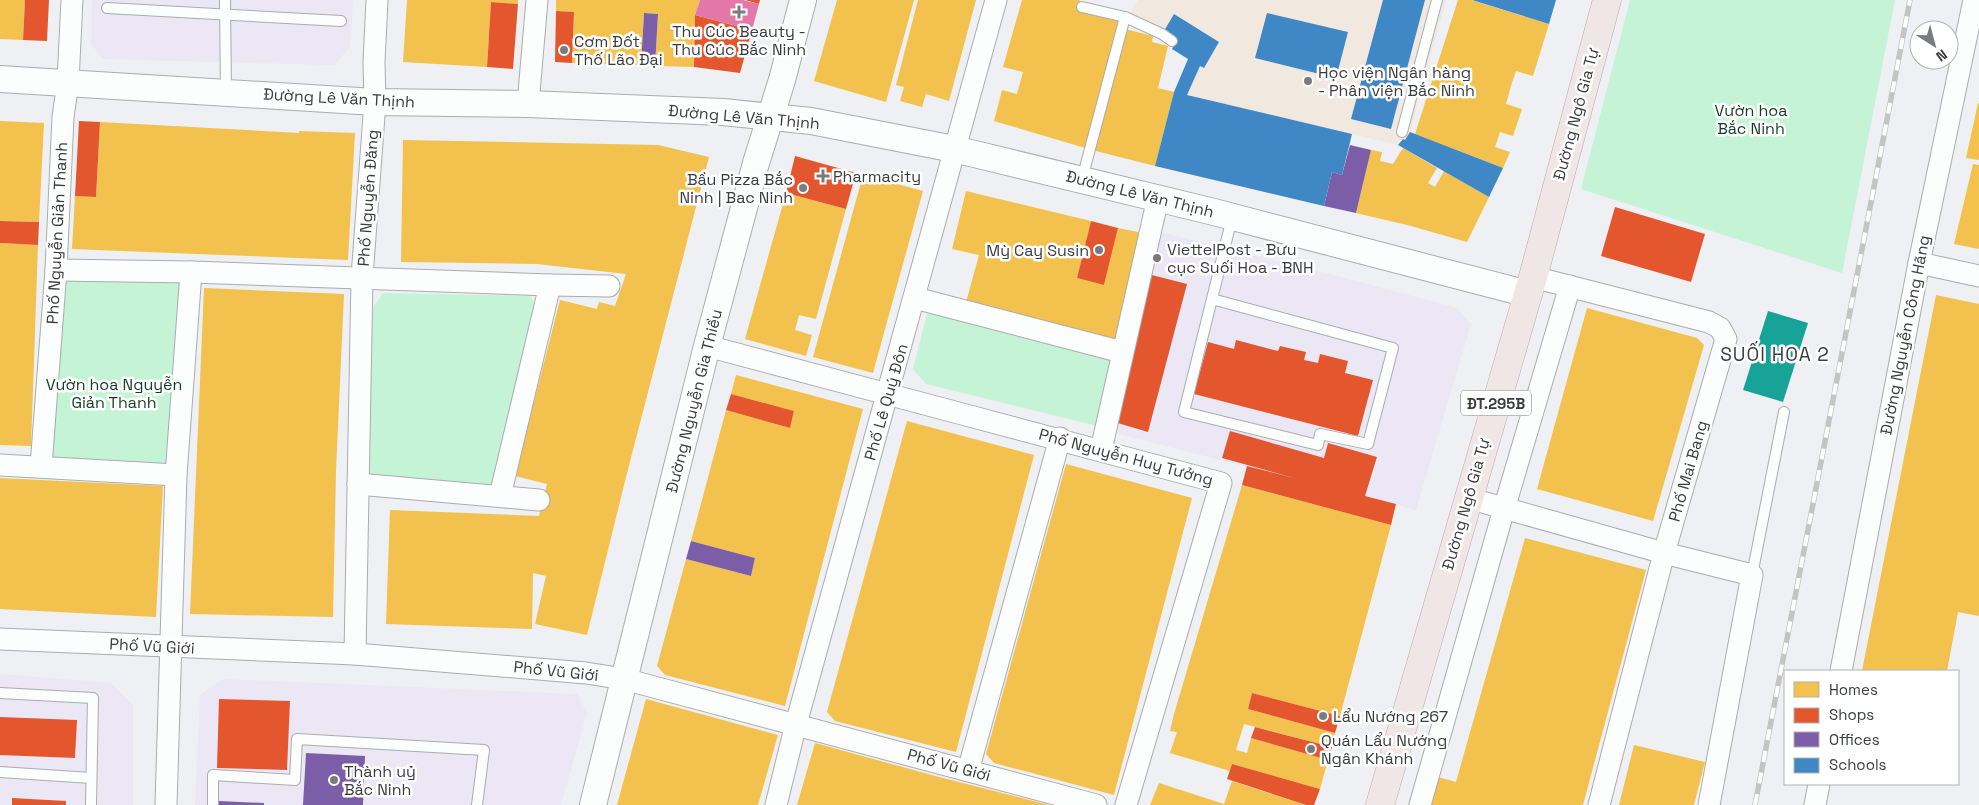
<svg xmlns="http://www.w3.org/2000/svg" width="1979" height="805" viewBox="0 0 1979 805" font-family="'Space Grotesk',sans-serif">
  <rect width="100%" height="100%" fill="#eef0f3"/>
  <g fill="#ebe7f5">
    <polygon points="92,0 353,0 350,47 334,65 103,59 91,44"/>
    <polygon points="1152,230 1326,273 1457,308 1471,324 1416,510 1107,431"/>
    <polygon points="0,674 111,683 133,705 133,805 0,805"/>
    <polygon points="223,679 577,694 587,713 561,805 195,805 200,695"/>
  </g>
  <polygon fill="#f1e8e0" points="1138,0 1446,0 1410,132 1405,140 1402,139 1398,145 1187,95 1200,66 1204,68 1219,42 1174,14 1164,31 1130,13"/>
  <g fill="#c4f3d6">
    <polygon points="1630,0 1895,0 1842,273 1581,189"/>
    <polygon points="56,270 191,272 176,475 41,466"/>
    <polygon points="383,293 530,296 537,307 500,487 368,476 372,309"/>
    <polygon points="928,310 1115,354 1102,427 926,384 913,369"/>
  </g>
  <g fill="#f2c14e">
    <polygon points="0,0 25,0 23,40 0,39"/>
    <polygon points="407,0 518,0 518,4 491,2 487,67 403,62"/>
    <polygon points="556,0 700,0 695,15 694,67 655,66 658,14 644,13 641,65 572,63 574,12 556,11"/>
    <polygon points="837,0 914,0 886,102 814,81"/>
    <polygon points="918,0 976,0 949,101 926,94 922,107 900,101 904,87 896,85"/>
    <polygon points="1022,0 1080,0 1077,10 1123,22 1121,28 1153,36 1152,42 1168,46 1158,88 1174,92 1155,166 1092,150 994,121 1002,90 1017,94 1023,72 1003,67"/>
    <polygon points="1458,0 1471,0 1549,24 1533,76 1516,71 1511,86 1506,104 1522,109 1513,136 1500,132 1495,147 1510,152 1503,168 1415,134"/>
    <polygon points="1978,103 1979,103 1979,160 1966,158"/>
    <polygon points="0,121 44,123 39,222 0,221"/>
    <polygon points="100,122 299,133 299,131 355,133 348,260 72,249 75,196 96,197"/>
    <polygon points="403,140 658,145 709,157 626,477 587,635 535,624 546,576 533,573 532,629 386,624 390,510 539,516 547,484 515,476 560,300 597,309 599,302 615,306 626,274 537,264 401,262"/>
    <polygon points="1403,148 1437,168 1428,183 1435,187 1444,171 1489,197 1467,242 1411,226 1356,213 1371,150 1382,152 1380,161 1393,164"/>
    <polygon points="1973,164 1979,165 1979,249 1954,244"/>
    <polygon points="863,175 923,191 873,373 813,357"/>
    <polygon points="966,191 1091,221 1077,278 1104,285 1118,228 1143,233 1116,344 965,306 979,255 952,249"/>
    <polygon points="786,193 846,209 816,319 799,315 795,330 812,335 806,356 745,339"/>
    <polygon points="0,243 38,245 31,446 0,445"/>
    <polygon points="204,288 344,294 336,471 333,617 190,614"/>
    <polygon points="1936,295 1979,304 1979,616 1958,612 1947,671 1862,671"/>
    <polygon points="1587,308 1697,338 1704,345 1653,521 1537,489"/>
    <polygon points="736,375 863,409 785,706 665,675 657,666 686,559 751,576 755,558 691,541 726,410 790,428 794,411 731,394"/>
    <polygon points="907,421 1034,455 956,752 835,721 827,712"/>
    <polygon points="1066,464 1192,498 1114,795 994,763 986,754"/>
    <polygon points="0,478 163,486 156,617 0,609"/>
    <polygon points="1242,485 1391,525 1340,716 1252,693 1248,709 1335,733 1332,747 1244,724 1236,750 1247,753 1251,738 1328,760 1320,789 1232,764 1230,771 1170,753 1177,732 1170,731 1174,714"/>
    <polygon points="1525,538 1646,570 1583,805 1430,805 1438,777 1456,782"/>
    <polygon points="646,699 778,735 758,805 617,805"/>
    <polygon points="815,743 939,777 1049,805 797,805"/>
    <polygon points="1634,745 1705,762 1694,805 1619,805"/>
    <polygon points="1232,781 1305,805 1150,805 1159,783 1224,804"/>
  </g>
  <g fill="#e4572e">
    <polygon points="25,0 49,0 47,41 23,40"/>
    <polygon points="745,0 760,0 759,4"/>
    <polygon points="491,2 518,4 513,69 487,67"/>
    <polygon points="556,11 574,12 572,63 555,62"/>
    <polygon points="695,15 752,30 740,73 694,67"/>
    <polygon points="79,121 100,122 96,197 75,196"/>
    <polygon points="795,156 856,173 846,209 786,193"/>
    <polygon points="1615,207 1705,234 1691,282 1601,256"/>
    <polygon points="0,221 39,222 38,245 0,243"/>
    <polygon points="1091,221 1118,228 1104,285 1077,278"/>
    <polygon points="1144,273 1187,284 1148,432 1111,421"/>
    <polygon points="1236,340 1278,351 1280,346 1306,352 1304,360 1318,363 1320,354 1348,361 1345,373 1373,380 1358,436 1194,394 1208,342 1234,349"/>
    <polygon points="731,394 794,411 790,428 726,410"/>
    <polygon points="1230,431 1324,458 1328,443 1377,457 1365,496 1396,504 1391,525 1242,485 1247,466 1298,479 1222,458"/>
    <polygon points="1252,693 1340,716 1335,733 1248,709"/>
    <polygon points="219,699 290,701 287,770 217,768"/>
    <polygon points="0,717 77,720 75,758 0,755"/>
    <polygon points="1255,727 1332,747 1328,760 1251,738"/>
    <polygon points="1232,764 1320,789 1314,805 1306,805 1227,779"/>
    <polygon points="12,798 66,801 66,805 12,805"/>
  </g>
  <g fill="#7b5ea7">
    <polygon points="644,13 658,14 655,66 641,65"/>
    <polygon points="1350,145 1371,150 1356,213 1324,206 1332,172 1342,175"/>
    <polygon points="691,541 755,558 751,576 686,559"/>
    <polygon points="306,753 365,756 363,805 303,805"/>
    <polygon points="219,801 264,803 264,805 219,805"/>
  </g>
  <g fill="#3f88c5">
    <polygon points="1383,0 1425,0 1391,129 1351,119"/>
    <polygon points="1472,0 1556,0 1549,24"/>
    <polygon points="1267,13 1348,32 1336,78 1255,58"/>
    <polygon points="1174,14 1219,42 1204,68 1200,66 1187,95 1352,134 1342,175 1332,172 1324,206 1155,166 1174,92 1188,59 1172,49 1177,39 1164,31"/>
    <polygon points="1410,132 1503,168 1489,197 1398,145 1403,139 1405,140"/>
  </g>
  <polygon fill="#e377a8" points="700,0 743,0 759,4 752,30 695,15"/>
  <polygon fill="#17a398" points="1768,311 1808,323 1783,402 1743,390"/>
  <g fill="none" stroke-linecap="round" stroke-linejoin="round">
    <g stroke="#aaacae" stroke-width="12">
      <g id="service">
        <polyline points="225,0 226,92"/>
        <polyline points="1082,7 1125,17"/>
        <polyline points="107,8 341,21"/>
        <polyline points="1402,132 1437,0"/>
        <polyline points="1082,179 1125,17 1162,34 1172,41"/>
        <polyline points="1212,299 1393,348 1368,444 1320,434 1318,445 1184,412 1232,218"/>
        <polyline points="1752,575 1784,412"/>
        <polyline points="0,693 93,698 91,805"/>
        <polyline points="0,772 91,778"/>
        <polyline points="213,805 213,775 295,780 297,739 484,750 477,805"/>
      </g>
    </g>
    <g stroke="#aaacae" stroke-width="23">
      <g id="minor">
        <polyline points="528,104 537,0"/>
        <polyline points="1919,263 1979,276"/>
        <polyline points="56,270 191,272 550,285 609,286"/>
        <polyline points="1533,277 1709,322 1720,328 1726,339 1664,553 1599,805"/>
        <polyline points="915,298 1122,352"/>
        <path d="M707 346C878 393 1050 436 1221 483L1126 805"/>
        <polyline points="1101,450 1158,198"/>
        <polyline points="0,465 176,475"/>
        <polyline points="41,466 56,270 63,117 68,82 72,0"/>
        <polyline points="358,484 539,500"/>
        <polyline points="500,496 550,285"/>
        <polyline points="1468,498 1664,553 1752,575 1709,805"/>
        <polyline points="0,639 355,654 586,673 624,679 1096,805"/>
        <polyline points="355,654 362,277 375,102 374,62 377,0"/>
        <polyline points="1841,671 1919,263 1974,0"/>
        <polyline points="968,771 1060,438"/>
        <polyline points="166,805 176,475 191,272"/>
        <polyline points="776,805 796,724 996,0"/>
        <polyline points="1420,805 1504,509 1570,286"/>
        <polyline points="1815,805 1819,784"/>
      </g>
    </g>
    <g stroke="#aaacae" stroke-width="28">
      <g id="tertiary">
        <polyline points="0,79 375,102 528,104 723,112 811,121 954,149 1210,211 1528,294"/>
        <polyline points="593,805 707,346 756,163 782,80 803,0"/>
      </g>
    </g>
    <g stroke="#bbaaa8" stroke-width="29">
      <polyline id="primary" points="1380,805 1533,277 1607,0"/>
    </g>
    <use href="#service" stroke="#fcfdfd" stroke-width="10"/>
    <use href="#minor" stroke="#fcfdfd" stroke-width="21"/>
    <use href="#tertiary" stroke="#fcfdfd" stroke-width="26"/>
    <use href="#primary" stroke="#f0e6e5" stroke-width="28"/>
    <g stroke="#c4c4c4" stroke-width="5.5">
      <polyline id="rail" points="1755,805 1910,0"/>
    </g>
    <use href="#rail" stroke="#fff" stroke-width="4" stroke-dasharray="11" stroke-linecap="butt"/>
  </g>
  <g fill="#797b7d" stroke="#fff" stroke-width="2">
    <path d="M736.5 4.5h5v5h5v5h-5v5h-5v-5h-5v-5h5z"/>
    <circle cx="564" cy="50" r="5"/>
    <circle cx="1308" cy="81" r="5"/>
    <path d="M820.5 168.5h5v5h5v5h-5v5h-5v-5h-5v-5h5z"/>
    <circle cx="803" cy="188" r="5"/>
    <circle cx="1099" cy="250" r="5"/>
    <circle cx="1157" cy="258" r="5"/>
    <circle cx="1323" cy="716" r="5"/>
    <circle cx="1311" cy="749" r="5"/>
    <circle cx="334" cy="780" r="5"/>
  </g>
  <g text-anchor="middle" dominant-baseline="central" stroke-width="5" stroke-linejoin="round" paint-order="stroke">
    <rect fill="#fff" stroke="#757678" stroke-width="1" x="1461" y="390.5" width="70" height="25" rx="4"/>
    <g font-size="15" font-weight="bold" fill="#3a3c3e">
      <text x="1496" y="403">ĐT.295B</text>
    </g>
    <g font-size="16" fill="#3a3c3e" stroke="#fff" text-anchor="start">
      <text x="739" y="31" text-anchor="middle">Thu Cúc Beauty -<tspan x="739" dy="18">Thu Cúc Bắc Ninh</tspan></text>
      <text x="574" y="41">Cơm Đốt<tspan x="574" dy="18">Thố Lão Đại</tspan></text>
      <text x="1318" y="72">Học viện Ngân hàng<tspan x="1318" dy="18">- Phân viện Bắc Ninh</tspan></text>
      <text x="833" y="176">Pharmacity</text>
      <text x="793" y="179" text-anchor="end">Bầu Pizza Bắc<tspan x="793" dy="18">Ninh | Bac Ninh</tspan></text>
      <text x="1167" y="249">ViettelPost - Bưu<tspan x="1167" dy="18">cục Suối Hoa - BNH</tspan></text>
      <text x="1089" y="250" text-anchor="end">Mỳ Cay Susin</text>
      <text x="1333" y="716">Lẩu Nướng 267</text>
      <text x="1321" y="740">Quán Lẩu Nướng<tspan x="1321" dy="18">Ngân Khánh</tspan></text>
      <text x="344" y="771">Thành uỷ<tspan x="344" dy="18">Bắc Ninh</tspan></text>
    </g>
    <g font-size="16" fill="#3a3c3e" stroke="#fff">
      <text transform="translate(339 98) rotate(3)">Đường Lê Văn Thịnh</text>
      <text transform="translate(1576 114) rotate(-75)">Đường Ngô Gia Tự</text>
      <text transform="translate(744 117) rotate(5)">Đường Lê Văn Thịnh</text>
      <text transform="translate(1140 194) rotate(14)">Đường Lê Văn Thịnh</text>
      <text transform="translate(368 198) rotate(-86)">Phố Nguyễn Đăng</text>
      <text transform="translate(57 233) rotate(-87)">Phố Nguyễn Giản Thanh</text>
      <text transform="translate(1905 335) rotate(-79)">Đường Nguyễn Công Hãng</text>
      <text transform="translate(694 401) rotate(-76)">Đường Nguyễn Gia Thiều</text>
      <text transform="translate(886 402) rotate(-74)">Phố Lê Quý Đôn</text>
      <text transform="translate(1126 457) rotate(15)">Phố Nguyễn Huy Tưởng</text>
      <text transform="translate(1688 471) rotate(-74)">Phố Mai Bang</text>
      <text transform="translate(1466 504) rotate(-74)">Đường Ngô Gia Tự</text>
      <text transform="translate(152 646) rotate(3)">Phố Vũ Giới</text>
      <text transform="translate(556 671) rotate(6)">Phố Vũ Giới</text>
      <text transform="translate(949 765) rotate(15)">Phố Vũ Giới</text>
    </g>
    <g font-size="16" fill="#143c25" stroke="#fff">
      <text x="1751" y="110">Vườn hoa<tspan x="1751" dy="18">Bắc Ninh</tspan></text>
      <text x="114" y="384">Vườn hoa Nguyễn<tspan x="114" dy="18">Giản Thanh</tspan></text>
    </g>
    <g font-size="19" letter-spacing="1" fill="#3b3f44" stroke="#fff">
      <text x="1775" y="354">SUỐI HOA 2</text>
    </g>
  </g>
  <rect x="1784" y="670" width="175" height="115" fill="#ffffff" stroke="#b0b1b2"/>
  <rect x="1794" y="682" width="25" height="15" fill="#f2c14e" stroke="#b0b1b2"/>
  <text x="1829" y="695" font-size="15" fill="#3a3c3e">Homes</text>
  <rect x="1794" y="708" width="25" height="15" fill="#e4572e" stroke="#b0b1b2"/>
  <text x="1829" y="720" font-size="15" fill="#3a3c3e">Shops</text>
  <rect x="1794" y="732" width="25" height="15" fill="#7b5ea7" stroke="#b0b1b2"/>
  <text x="1829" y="745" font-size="15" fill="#3a3c3e">Offices</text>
  <rect x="1794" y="758" width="25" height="15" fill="#3f88c5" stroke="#b0b1b2"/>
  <text x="1829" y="770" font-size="15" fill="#3a3c3e">Schools</text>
  <g transform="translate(1934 45) rotate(144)"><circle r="24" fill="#ffffff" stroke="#b0b1b2"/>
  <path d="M0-4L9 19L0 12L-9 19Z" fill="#797b7d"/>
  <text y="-8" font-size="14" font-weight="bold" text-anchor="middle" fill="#3a3c3e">N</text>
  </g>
</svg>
